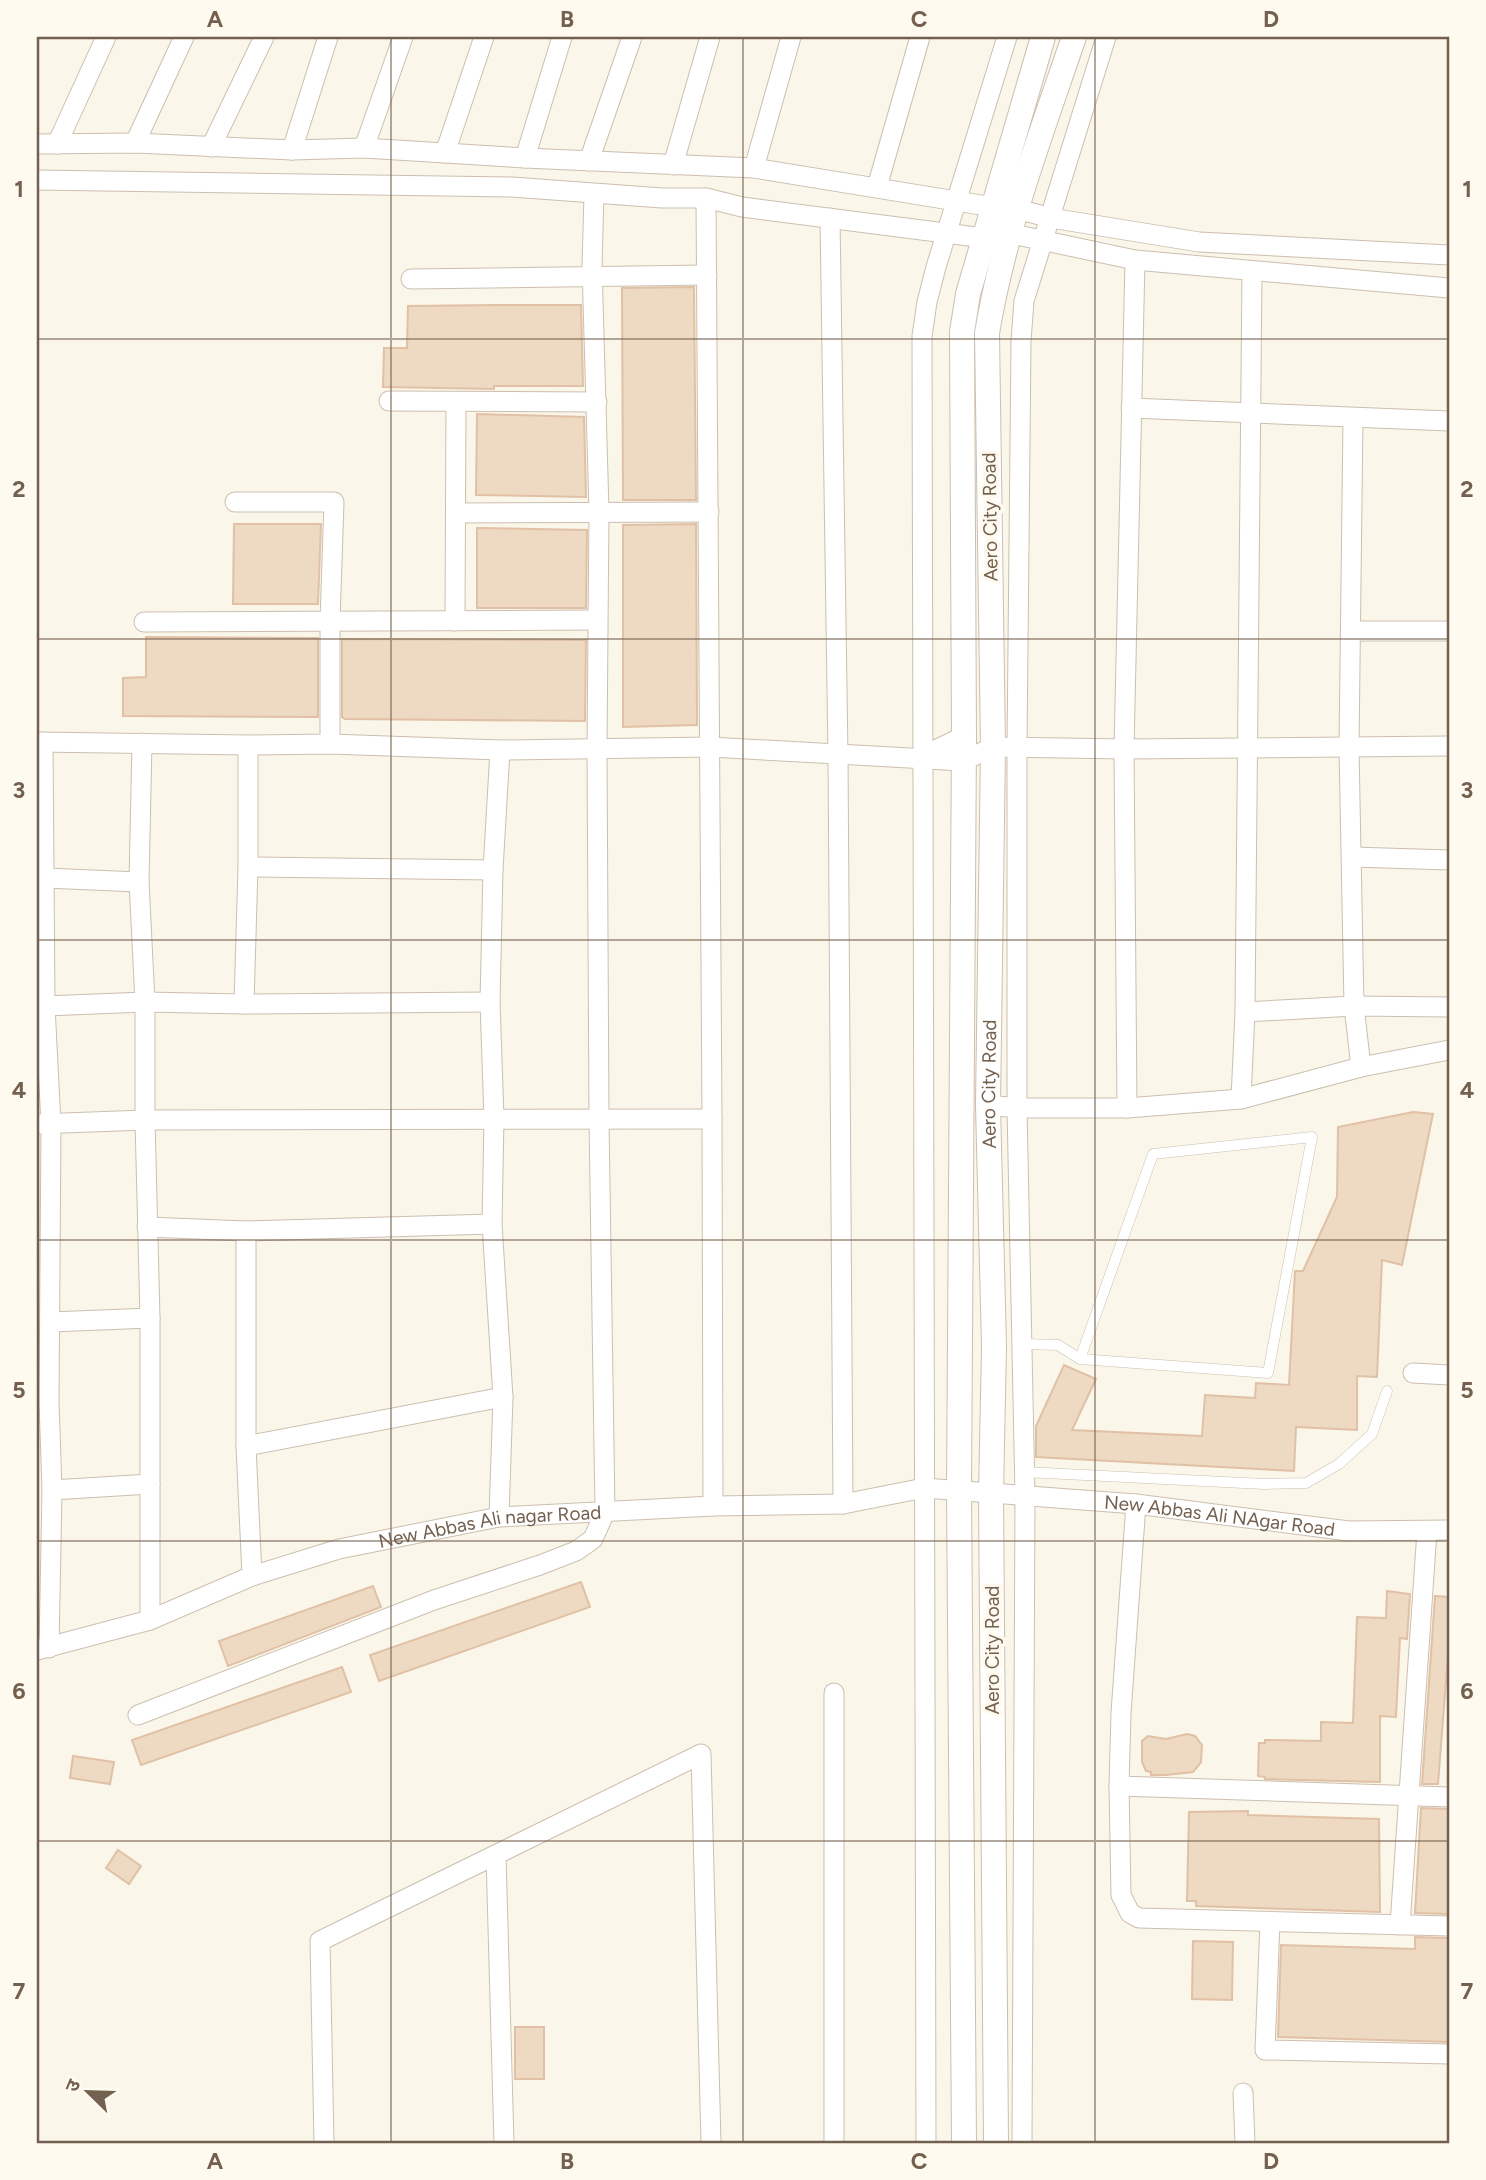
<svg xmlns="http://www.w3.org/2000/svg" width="1486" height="2180" viewBox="0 0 1486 2180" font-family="Figtree,'Noto Sans Devanagari',sans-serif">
  <rect width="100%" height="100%" fill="#fbf6ea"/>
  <g fill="#eed9c3" stroke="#e0c1a5" stroke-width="2">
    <polygon points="694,287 696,500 623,500 622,288"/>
    <polygon points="498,305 581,305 583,386 494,386 494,389 383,387 384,348 407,348 408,306"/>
    <polygon points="477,414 584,417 586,497 476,495"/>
    <polygon points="234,524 321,524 318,604 233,604"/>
    <polygon points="696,524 697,725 623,727 623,525"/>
    <polygon points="477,528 587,530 586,608 477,608"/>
    <polygon points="146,637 318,638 318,717 123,716 123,678 146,677"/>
    <polygon points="342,639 586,640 585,721 345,719 342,717"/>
    <polygon points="1413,1112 1433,1114 1402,1265 1382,1260 1377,1377 1357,1376 1357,1430 1296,1427 1294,1471 1036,1457 1036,1426 1064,1365 1096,1379 1072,1430 1202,1436 1205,1395 1255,1398 1256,1383 1289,1385 1295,1271 1303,1271 1337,1197 1338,1127"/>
    <polygon points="581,1582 590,1607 379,1681 370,1655"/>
    <polygon points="373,1586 381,1607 228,1666 219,1641"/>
    <polygon points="1387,1591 1410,1594 1407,1639 1400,1638 1396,1717 1380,1716 1380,1782 1265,1779 1265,1777 1258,1776 1259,1743 1265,1743 1265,1740 1321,1741 1321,1722 1353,1723 1357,1617 1386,1618"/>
    <polygon points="1435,1596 1449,1597 1449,1642 1438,1784 1422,1784"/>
    <polygon points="342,1667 351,1692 141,1765 132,1740"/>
    <polygon points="1187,1734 1195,1736 1202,1745 1201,1762 1193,1772 1166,1775 1151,1775 1151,1772 1146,1771 1142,1762 1142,1741 1148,1736 1166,1739"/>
    <polygon points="73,1756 114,1762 110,1784 70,1778"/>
    <polygon points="1421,1808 1449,1809 1449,1914 1415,1913"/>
    <polygon points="1248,1811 1248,1815 1379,1819 1380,1912 1196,1906 1196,1901 1187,1901 1189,1812"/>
    <polygon points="118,1850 141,1866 129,1884 106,1868"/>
    <polygon points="1415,1937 1449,1938 1449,2042 1278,2037 1281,1945 1415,1949"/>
    <polygon points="1193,1941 1233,1942 1232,2000 1192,1999"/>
    <rect x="515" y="2027" width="29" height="52"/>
  </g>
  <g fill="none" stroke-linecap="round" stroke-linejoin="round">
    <g stroke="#ccbfb0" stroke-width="11">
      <g id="service">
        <polyline points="1023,1344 1058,1345 1080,1359 1268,1373 1312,1137 1153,1154 1080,1359"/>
        <polyline points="1025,1472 1264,1484 1306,1483 1339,1464 1372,1434 1387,1391"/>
      </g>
    </g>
    <g stroke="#ccbfb0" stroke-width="21">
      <g id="minor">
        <polyline points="135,143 184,37"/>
        <polyline points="37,144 135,143 292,150 364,148 525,158 754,168 993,207 1017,209 1051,218 1199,242 1449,255"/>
        <polyline points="57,144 106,37"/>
        <polyline points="211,147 264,37"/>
        <polyline points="364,148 403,37"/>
        <polyline points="292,150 328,37"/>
        <polyline points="445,153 484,37"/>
        <polyline points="525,158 562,37"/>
        <polyline points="589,161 632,37"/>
        <polyline points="673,165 710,37"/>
        <polyline points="754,168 791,37"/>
        <polyline points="37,180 512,187 662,198 706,198 742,207 984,238 1008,233 1135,260 1449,288"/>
        <polyline points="877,187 920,37"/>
        <polyline points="706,198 712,1119 713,1506"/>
        <polyline points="830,218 838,756 843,1504"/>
        <polyline points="411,279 707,275"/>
        <polyline points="389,401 597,402"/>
        <polyline points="1131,408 1449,421"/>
        <polyline points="1353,418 1349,748 1354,1006 1361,1067"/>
        <polyline points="235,502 334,502 330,621 330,744"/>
        <polyline points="456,513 709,512"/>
        <polyline points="455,621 456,402"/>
        <polyline points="144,622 597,620"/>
        <polyline points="1352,631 1449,631"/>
        <polyline points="37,742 248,745 330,744 500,750 710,747 963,761 993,747 1124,749 1449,746"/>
        <polyline points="43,742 45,1006 51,1124 49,1402 52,1490 49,1648"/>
        <polyline points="142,743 139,882 145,1002 145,1120 150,1318 150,1620"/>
        <polyline points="1353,857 1449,860"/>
        <polyline points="248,867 493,870"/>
        <polyline points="45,878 139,882"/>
        <polyline points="244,1004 248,867 248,745"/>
        <polyline points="45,1006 145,1002 244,1004 490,1002"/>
        <polyline points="1245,1012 1354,1006 1449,1007"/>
        <polyline points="1241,1099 1245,1012 1252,272"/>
        <polyline points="988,1105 1017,1108 1127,1108 1241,1099 1361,1067 1449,1050"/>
        <polyline points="1127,1108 1124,749 1135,260"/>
        <polyline points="37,1124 145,1120 712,1119"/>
        <polyline points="147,1227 246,1231 492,1224"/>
        <polyline points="246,1231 246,1446 252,1576"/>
        <polyline points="51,1322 150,1318"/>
        <polyline points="1413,1373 1449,1375"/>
        <polyline points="246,1446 503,1397"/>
        <polyline points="52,1490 150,1484"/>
        <polyline points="1136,1504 1121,1713 1119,1786 1121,1895 1130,1913 1139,1918 1449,1926"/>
        <polyline points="499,1517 503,1397 492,1224 494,1118 490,1002 493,870 500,750"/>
        <path id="s1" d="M37 1650 150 1620 252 1576 339 1549 499 1517 713 1506 843 1504 924 1488 1136 1504 1349 1531 1449 1530"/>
        <polyline points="834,1693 834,2143"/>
        <polyline points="138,1715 434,1600 540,1565 576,1551 593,1539 605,1512 599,1120 597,749 599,511 592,266 594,194"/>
        <polyline points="1119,1786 1449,1797"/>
        <polyline points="496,1855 504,2143"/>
        <polyline points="1270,1922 1265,2050 1449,2054"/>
        <polyline points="1400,1925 1427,1531"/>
        <polyline points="1243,2093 1245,2143"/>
        <polyline points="324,2143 320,1941 701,1754 711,2143"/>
        <polyline points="926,2143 922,336 927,302 936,267 1007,37"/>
        <polyline points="1022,2143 1025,1495 1017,1108 1017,748 1021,341 1024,301 1106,37"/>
      </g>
    </g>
    <g stroke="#ccbfb0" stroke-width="26">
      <g id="tertiary">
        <polyline points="922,759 964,739"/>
        <polyline points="964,2143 959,1491 964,739 962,332 968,294 1043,37"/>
        <path id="s2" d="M996 2143 991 1494 994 1347 988 1105 993 747 987 333C1004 231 1041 134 1074 37"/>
      </g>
    </g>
    <use href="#service" stroke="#fff" stroke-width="10"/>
    <use href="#minor" stroke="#fff" stroke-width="19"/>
    <use href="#tertiary" stroke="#fff" stroke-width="24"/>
  </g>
  <path fill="none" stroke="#74604f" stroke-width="2" stroke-opacity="0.55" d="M391 37V2143M743 37V2143M1095 37V2143M37 339H1449M37 639H1449M37 940H1449M37 1240H1449M37 1541H1449M37 1841H1449"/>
  <g text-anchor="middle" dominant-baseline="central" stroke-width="7" stroke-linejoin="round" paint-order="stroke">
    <g font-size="19" fill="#74604f" stroke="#fefaf0">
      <text transform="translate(990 517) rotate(-91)">Aero City Road</text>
      <text stroke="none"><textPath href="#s2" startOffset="1059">Aero City Road</textPath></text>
      <text stroke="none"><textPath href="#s1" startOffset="1206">New Abbas Ali NAgar Road</textPath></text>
      <text stroke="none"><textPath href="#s1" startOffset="472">New Abbas Ali nagar Road</textPath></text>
      <text transform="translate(992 1650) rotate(-90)">Aero City Road</text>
    </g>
  </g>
  <rect width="1486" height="2180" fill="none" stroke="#fefaf0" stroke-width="77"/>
  <g transform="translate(88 2092) rotate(293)" stroke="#fefaf0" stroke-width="5" paint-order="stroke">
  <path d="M0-5L12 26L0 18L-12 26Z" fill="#74604f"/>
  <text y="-10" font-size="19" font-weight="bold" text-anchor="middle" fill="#74604f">उ</text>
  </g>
  <rect x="38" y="38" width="1410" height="2104" fill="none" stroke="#74604f" stroke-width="2.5"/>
  <g font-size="23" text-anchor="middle" font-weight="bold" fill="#74604f">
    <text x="215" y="27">A</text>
    <text x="567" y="27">B</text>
    <text x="919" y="27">C</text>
    <text x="1271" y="27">D</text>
    <text x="19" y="197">1</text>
    <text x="1467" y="197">1</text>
    <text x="19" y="497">2</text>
    <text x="1467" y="497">2</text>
    <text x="19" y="798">3</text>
    <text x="1467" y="798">3</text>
    <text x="19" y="1098">4</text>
    <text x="1467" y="1098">4</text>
    <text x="19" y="1398">5</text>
    <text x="1467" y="1398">5</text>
    <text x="19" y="1699">6</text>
    <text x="1467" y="1699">6</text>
    <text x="19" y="1999">7</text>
    <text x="1467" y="1999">7</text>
    <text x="215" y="2169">A</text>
    <text x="567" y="2169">B</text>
    <text x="919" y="2169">C</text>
    <text x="1271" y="2169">D</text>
  </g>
</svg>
